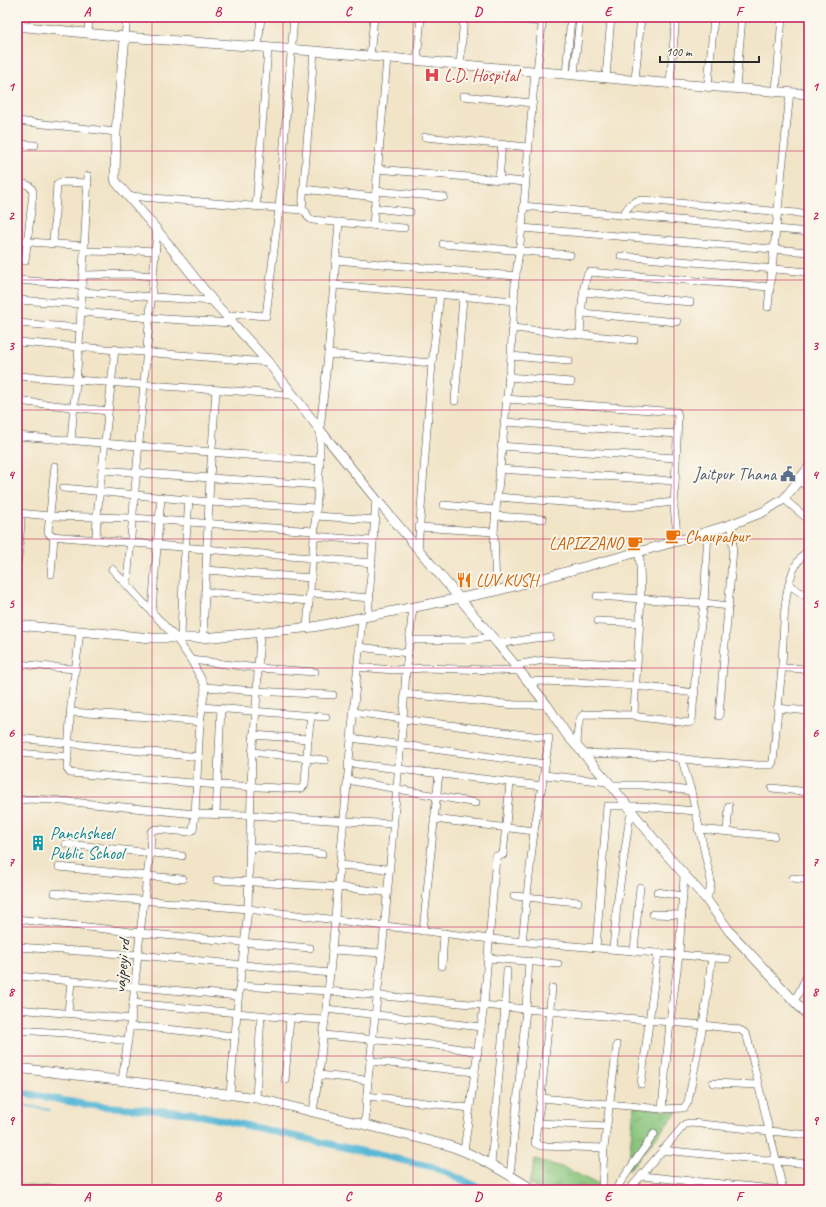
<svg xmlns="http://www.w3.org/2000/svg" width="826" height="1207" viewBox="0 0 826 1207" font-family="Caveat,sans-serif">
  <defs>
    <pattern id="grass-tufts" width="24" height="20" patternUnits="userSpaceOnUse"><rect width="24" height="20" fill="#87c47b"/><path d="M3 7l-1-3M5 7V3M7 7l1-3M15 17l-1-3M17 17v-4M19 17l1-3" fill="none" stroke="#6f9f65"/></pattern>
  </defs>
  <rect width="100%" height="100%" fill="#fbf7ec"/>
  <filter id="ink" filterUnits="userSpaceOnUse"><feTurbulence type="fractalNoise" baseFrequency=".025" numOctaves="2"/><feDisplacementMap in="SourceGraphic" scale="8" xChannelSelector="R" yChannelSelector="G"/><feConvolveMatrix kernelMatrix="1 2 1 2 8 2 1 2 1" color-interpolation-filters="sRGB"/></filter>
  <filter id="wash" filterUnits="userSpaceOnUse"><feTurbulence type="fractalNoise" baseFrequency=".012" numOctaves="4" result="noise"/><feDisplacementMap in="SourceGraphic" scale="16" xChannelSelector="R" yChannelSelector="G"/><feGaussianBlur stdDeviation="0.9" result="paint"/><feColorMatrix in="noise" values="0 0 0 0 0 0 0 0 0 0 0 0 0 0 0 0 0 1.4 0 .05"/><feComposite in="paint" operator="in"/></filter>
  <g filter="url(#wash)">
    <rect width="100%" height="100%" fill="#f1e4c7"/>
    <g fill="url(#grass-tufts)" stroke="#597853">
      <polygon points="634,1106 677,1112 628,1171"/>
      <polygon points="535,1159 565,1168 603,1187 603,1190 539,1190 529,1184"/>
      <polygon points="17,1185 78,1190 17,1190"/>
    </g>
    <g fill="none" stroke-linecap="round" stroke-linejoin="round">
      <polyline stroke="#59b8d7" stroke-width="2" points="17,1104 50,1110"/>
      <polyline stroke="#59b8d7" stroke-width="7" points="17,1092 88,1105 190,1113 433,1167 485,1190"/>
    </g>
  </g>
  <g filter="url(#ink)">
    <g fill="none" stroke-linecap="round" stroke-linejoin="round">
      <g stroke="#494742" stroke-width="8">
        <g id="minor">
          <polyline points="500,17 542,22"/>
          <polyline points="88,33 89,17"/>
          <polyline points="125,37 127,17"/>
          <polyline points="258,47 261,17"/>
          <polyline points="370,56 374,17"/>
          <polyline points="417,61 421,17"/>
          <polyline points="460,64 464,17"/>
          <polyline points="537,71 543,17"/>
          <polyline points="566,74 571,17"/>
          <polyline points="574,74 580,17"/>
          <polyline points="606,77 611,17"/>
          <polyline points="635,80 641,17"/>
          <polyline points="670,82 676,17"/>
          <polyline points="708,85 714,17"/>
          <polyline points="736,88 742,17"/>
          <polyline points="776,91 782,17"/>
          <polyline points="463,96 532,103"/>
          <polyline points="17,121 116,132"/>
          <polyline points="425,137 528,147"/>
          <polyline points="17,144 35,145"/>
          <polyline points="377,169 525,182"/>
          <polyline points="499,180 502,144"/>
          <path d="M17 183C25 184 32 184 33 193L25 261"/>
          <polyline points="303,189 375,197"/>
          <polyline points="376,191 444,197"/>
          <polyline points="129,196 302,210 306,212 308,217 312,220 404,228"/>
          <polyline points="523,206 809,232"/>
          <polyline points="256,207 268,48"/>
          <polyline points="374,208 410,212"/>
          <polyline points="302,210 314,51"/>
          <path d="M623 215C628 207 631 201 642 200L809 214"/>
          <polyline points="373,225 387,58"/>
          <polyline points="522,228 809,252"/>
          <polyline points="17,241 84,246"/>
          <polyline points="53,243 57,184 61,182 88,183"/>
          <polyline points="443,244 570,255"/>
          <polyline points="84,251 135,252 137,250 156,251"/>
          <polyline points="621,256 809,272"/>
          <polyline points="336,260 516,276"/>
          <polyline points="83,275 127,274 153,276"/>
          <polyline points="17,280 82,285"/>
          <polyline points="334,285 515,301"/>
          <polyline points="82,292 213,301"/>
          <polyline points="584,292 690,302"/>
          <polyline points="17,300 81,304"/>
          <polyline points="768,307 790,92"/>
          <polyline points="81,312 150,318 232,323"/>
          <polyline points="582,313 677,322"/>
          <polyline points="227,317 241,314 266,316 279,208 294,17"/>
          <polyline points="17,323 80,328"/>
          <polyline points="512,328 634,340"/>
          <path d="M580 335C581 322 582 281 589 272L770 287"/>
          <polyline points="17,342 268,362"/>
          <polyline points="328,354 432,363"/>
          <polyline points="511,356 569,361"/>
          <polyline points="17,376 294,395"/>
          <polyline points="508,377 571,382"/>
          <polyline points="216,390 210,478 318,485"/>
          <polyline points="506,399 677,412 678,418 674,508 678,541"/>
          <polyline points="17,401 108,411"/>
          <polyline points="455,401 463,297"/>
          <polyline points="504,422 677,434"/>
          <polyline points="17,436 320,461"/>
          <polyline points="71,441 79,346 88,176"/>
          <polyline points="501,446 676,458"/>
          <polyline points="55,466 48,532 51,536 372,563"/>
          <polyline points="499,469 675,481"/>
          <polyline points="102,470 210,478 203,638"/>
          <polyline points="798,481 809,487"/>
          <polyline points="63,488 209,502 316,508"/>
          <polyline points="497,497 629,507 674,502"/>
          <polyline points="784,499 809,520"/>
          <polyline points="444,505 496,510"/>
          <polyline points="18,513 50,516 133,518 314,531"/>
          <polyline points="316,516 376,520"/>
          <polyline points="495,516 543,519"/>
          <polyline points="419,527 494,532"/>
          <polyline points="314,536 373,541"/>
          <polyline points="96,540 97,516 115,349"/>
          <path d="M809 548C805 553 799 559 796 565 782 589 784 636 782 664V667L785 668 809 669"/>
          <polyline points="418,549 432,363 440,294"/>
          <polyline points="112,569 176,638 191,660 204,684 205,689 200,722 195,814 193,830 189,832 155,829 151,832 150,853 140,933 133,1003 122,1081"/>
          <polyline points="206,570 311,578"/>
          <polyline points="51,574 54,537"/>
          <polyline points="127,584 157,230"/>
          <polyline points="789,585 809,598"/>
          <polyline points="496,591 494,532 496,510 511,356 515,282 522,228 535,71"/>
          <polyline points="205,592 309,601"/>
          <polyline points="310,593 370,598"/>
          <polyline points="597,596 704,603 729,606"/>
          <polyline points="413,607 406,670 403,719 549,738 542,786 534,831 522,942"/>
          <polyline points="152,610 161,497"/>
          <polyline points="368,616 376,499"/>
          <polyline points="598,621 638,623"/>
          <polyline points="307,628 320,461 320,430 328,354 339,222"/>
          <polyline points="80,632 71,704 67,769 70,773 218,785 299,789 302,788 305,784 308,739 311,716"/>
          <polyline points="181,638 183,579 189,500"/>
          <polyline points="410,640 469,640 492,637"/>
          <polyline points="498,644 535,638 550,637"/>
          <polyline points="359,647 408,653"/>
          <polyline points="191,660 258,668 315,672"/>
          <polyline points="17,664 74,669"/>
          <polyline points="515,665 544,660 636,665"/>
          <polyline points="357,667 394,670 425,668 520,671"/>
          <path d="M528 681C585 681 639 685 695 693"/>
          <polyline points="205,687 256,691 333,695"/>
          <polyline points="405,694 516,705 547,705"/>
          <polyline points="202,707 326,717"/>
          <polyline points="777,708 809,711"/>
          <polyline points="70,712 149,717 200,722"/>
          <path d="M634 715C636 661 644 606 639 552"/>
          <polyline points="719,716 733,549 732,524"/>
          <polyline points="253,735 308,739"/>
          <polyline points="17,738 199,757"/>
          <polyline points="351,738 545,764"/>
          <path d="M577 746C578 736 576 721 584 714L634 715 639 717 689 723 692 721 697 652 704 603 708 532"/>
          <polyline points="252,752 325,760"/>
          <polyline points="17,753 68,757"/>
          <polyline points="584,753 668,756 679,758 682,760 691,791 711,881 710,890 706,899"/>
          <polyline points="679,758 700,761 758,765 771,765 773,762 782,667"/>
          <polyline points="348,763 542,786"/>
          <polyline points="544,775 608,782"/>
          <polyline points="347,780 476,803"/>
          <polyline points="611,785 642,785 691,791"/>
          <polyline points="772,788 809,792"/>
          <polyline points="17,800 29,799 52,800 195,814 250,815 393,824"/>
          <polyline points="216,815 221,708"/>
          <polyline points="434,819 534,831"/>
          <polyline points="698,829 774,836"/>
          <polyline points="727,831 729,806"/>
          <polyline points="66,844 182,856"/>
          <polyline points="249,847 322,854"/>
          <polyline points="339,865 389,869"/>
          <polyline points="59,867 147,876 183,879"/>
          <polyline points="793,878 809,880"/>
          <polyline points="217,880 337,887 386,892"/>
          <polyline points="657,892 683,896"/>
          <polyline points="55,893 248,909 490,939 727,959"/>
          <polyline points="514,896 578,902"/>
          <polyline points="653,914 682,915"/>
          <polyline points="17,919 140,933 310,948"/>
          <polyline points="423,931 439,773"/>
          <polyline points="17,947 138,955 330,973"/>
          <polyline points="596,948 607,806 640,806 695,811"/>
          <polyline points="613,949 617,905 629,822 632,811"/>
          <polyline points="332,950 382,953"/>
          <polyline points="634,951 640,887"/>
          <polyline points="488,958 558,964"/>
          <polyline points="442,966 444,933"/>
          <polyline points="17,976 238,996"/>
          <path d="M239 986 328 991 703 1025 737 1029C744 1031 746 1033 748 1040L783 1190"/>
          <polyline points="552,988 541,1098 537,1123 535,1143 541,1146 604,1148"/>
          <polyline points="794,1002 806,978 809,974"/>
          <polyline points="133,1003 290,1018 325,1020"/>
          <polyline points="17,1009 132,1019"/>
          <polyline points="326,1009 481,1027"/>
          <polyline points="68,1013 71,982"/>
          <polyline points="131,1027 145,1027 235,1036"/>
          <polyline points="17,1030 66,1033 128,1041"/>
          <polyline points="323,1035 444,1046 478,1052"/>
          <polyline points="370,1061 475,1072"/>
          <polyline points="319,1075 368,1080 382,953 403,719 353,712"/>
          <polyline points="285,1080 290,1018"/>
          <polyline points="713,1083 758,1085"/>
          <polyline points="641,1084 658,953"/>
          <polyline points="230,1094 238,1001 248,909 252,757 256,710 260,632"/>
          <polyline points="367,1096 470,1108"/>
          <polyline points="256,1098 261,1016"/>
          <polyline points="541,1098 662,1109 684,1108 688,1102 703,1025 712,958"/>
          <polyline points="662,1109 670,1022 679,955 684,876"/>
          <polyline points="313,1111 319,1075 330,973 362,617"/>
          <polyline points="537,1123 607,1126"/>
          <polyline points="365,1125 368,1080"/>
          <polyline points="662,1150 809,1164"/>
          <polyline points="464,1151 484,1005 496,856 503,855 510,783"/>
          <polyline points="491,1164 505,1007 507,971"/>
          <polyline points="510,1176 526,1009 529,961"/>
          <polyline points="641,1176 783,1190"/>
          <polyline points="602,1190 604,1148 617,1045"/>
          <polyline points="615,1190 654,1134"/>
          <polyline points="629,1190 685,1124 691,1123 809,1135"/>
        </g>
      </g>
      <g stroke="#494742" stroke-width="10">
        <g id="tertiary">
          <polyline points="17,26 125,37 314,51 651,82 809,94"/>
          <polyline points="125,37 116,132 115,178 116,182 157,230 213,301 268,362 320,430 376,499 498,644 547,705 567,735 611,785 666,854 706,899 730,932 743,946 809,1017"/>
          <polyline points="17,512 20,522 17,559"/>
          <polyline points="17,625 151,638 203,638 313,627 496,591 678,541 732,524 763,512 784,499 809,467"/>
          <path d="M17 1068 175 1087 256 1098 447 1145C478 1155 506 1173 534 1190"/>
        </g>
      </g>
      <use href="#minor" stroke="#fff" stroke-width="7"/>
      <use href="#tertiary" stroke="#fff" stroke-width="9"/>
    </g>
  </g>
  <path fill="none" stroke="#c2185b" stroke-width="1" stroke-opacity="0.55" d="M152 17V1190M283 17V1190M413 17V1190M543 17V1190M674 17V1190M17 151H809M17 280H809M17 410H809M17 539H809M17 668H809M17 797H809M17 927H809M17 1056H809"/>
  <defs>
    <g id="hospital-bare" transform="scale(1.2)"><path d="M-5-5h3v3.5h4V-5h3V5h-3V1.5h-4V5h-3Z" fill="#e0444e" stroke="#fbf7ec" stroke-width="2.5" paint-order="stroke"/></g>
    <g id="civic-bare" transform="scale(1.2)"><path d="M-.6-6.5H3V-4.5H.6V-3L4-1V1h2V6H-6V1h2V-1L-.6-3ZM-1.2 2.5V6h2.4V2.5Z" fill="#5c6f8a" stroke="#fbf7ec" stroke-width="2.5" paint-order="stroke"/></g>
    <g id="cafe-bare" transform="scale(1.2)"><path d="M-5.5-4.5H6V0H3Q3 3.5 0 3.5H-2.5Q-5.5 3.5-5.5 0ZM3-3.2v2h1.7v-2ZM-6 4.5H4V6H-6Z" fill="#e8710a" stroke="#fbf7ec" stroke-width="2.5" paint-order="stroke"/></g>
    <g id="restaurant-bare" transform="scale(1.2)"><path d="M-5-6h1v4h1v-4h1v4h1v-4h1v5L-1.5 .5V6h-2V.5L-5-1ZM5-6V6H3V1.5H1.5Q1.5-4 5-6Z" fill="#e8710a" stroke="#fbf7ec" stroke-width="2.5" paint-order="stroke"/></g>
    <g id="building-bare" transform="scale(1.2)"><path d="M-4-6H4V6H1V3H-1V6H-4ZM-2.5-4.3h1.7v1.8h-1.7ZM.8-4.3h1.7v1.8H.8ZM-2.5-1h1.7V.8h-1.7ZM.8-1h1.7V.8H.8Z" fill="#0f9aa8" stroke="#fbf7ec" stroke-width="2.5" paint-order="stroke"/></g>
  </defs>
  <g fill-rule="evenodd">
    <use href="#hospital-bare" x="432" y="75"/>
    <use href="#civic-bare" x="788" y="474"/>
    <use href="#cafe-bare" x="673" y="536"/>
    <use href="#cafe-bare" x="635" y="543"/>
    <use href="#restaurant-bare" x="464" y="580"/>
    <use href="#building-bare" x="38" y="843"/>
  </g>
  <g text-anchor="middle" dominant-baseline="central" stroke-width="4" stroke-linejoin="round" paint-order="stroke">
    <g font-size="17" fill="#be3a42" stroke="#fbf7ec" text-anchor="start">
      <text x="444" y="75">L.D. Hospital</text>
    </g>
    <g font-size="17" fill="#4e5e75" stroke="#fbf7ec" text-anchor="end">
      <text x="776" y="474">Jaitpur Thana</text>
    </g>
    <g font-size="17" fill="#c56008" stroke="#fbf7ec" text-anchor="start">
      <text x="685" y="536">Chaupalpur</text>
      <text x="623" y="543" text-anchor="end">LAPIZZANO</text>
      <text x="476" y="580">LUV KUSH</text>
    </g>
    <g font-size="17" fill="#0d838f" stroke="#fbf7ec" text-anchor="start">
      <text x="50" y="833">Panchsheel<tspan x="50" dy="20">Public School</tspan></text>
    </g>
    <g font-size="17" fill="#2b2b2b" stroke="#fbf7ec">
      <text transform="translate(122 966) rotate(-85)">vajpeyi rd</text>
    </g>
  </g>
  <rect width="826" height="1207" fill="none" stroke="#fbf7ec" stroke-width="44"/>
  <path d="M660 56v6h99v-6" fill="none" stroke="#2b2b2b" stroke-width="2"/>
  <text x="666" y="56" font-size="12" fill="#2b2b2b" stroke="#fbf7ec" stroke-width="3" paint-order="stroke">100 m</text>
  <rect x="22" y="22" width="782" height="1163" fill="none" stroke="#c2185b" stroke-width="1.5"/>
  <g font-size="13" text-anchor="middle" font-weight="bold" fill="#c2185b">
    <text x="87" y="16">A</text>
    <text x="218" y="16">B</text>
    <text x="348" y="16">C</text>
    <text x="478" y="16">D</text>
    <text x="608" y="16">E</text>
    <text x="739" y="16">F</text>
    <text x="11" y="91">1</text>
    <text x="815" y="91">1</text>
    <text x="11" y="220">2</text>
    <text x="815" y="220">2</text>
    <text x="11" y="350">3</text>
    <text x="815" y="350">3</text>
    <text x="11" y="479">4</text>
    <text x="815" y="479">4</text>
    <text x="11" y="608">5</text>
    <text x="815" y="608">5</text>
    <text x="11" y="737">6</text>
    <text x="815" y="737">6</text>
    <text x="11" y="866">7</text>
    <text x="815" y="866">7</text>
    <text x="11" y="996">8</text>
    <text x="815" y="996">8</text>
    <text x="11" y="1125">9</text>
    <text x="815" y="1125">9</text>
    <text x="87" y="1201">A</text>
    <text x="218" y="1201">B</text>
    <text x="348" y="1201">C</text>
    <text x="478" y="1201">D</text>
    <text x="608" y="1201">E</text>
    <text x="739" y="1201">F</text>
  </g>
</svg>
